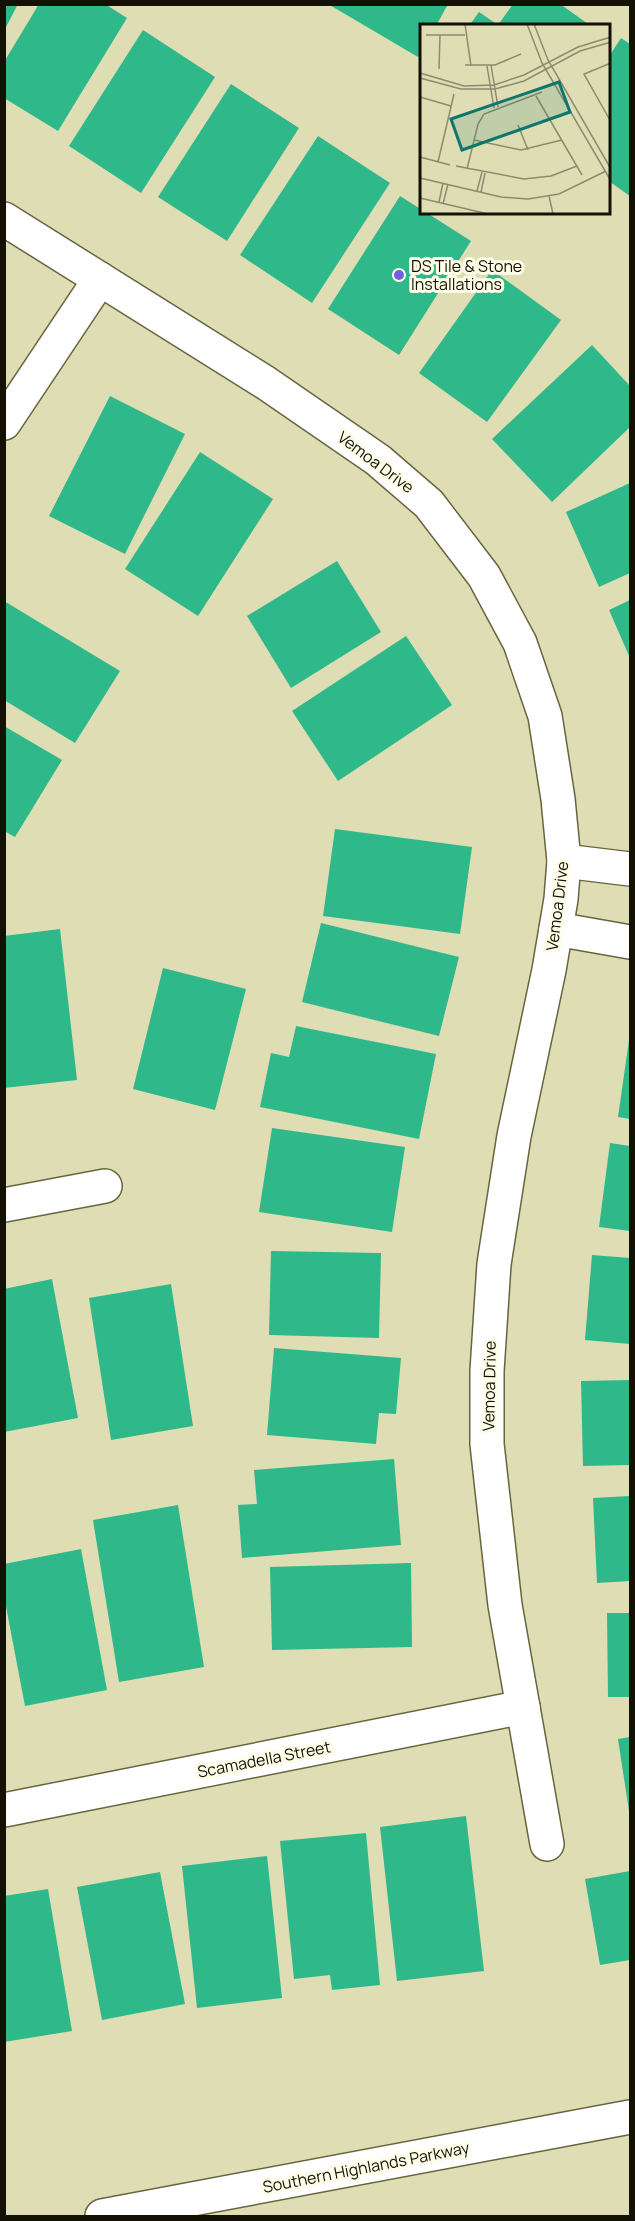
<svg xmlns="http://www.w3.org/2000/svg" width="635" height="2221" viewBox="0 0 635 2221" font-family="Manrope,sans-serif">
  <rect width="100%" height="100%" fill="#dfddb4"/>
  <g fill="#2fb88a">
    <polygon points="4,4 18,4 4,31"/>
    <polygon points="39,4 105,4 127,18 58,131 4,98 4,62"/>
    <polygon points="328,4 448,4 436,26 422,26 422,50 418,57"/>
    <polygon points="513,4 560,4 591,26 469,26 479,12 498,25"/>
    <polygon points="143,30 215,77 141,193 69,146"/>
    <polygon points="621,38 630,44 630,196 610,182 610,55"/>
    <polygon points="231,84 299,128 227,241 158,197"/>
    <polygon points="318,136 390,183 312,303 240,255"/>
    <polygon points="400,196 422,210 422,213 427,213 471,241 399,355 328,309"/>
    <polygon points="492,270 561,320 487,422 419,373"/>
    <polygon points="592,345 630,386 630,427 552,502 492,439"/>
    <polygon points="110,396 185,434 125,554 49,516"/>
    <polygon points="200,452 273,499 198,616 125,569"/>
    <polygon points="630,483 630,573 599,587 566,512"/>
    <polygon points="337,561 381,632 291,688 247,616"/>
    <polygon points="630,600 630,658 609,610"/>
    <polygon points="4,601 120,671 75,743 4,700"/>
    <polygon points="406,636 452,705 338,781 292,711"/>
    <polygon points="4,726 62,760 15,837 4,831"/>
    <polygon points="335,829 472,847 460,934 323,916"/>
    <polygon points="321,923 459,957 439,1036 302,1002"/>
    <polygon points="60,929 77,1080 4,1088 4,936"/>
    <polygon points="163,968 246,989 215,1110 133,1089"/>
    <polygon points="296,1026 436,1054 419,1139 260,1107 271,1053 289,1057"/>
    <polygon points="629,1040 630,1041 630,1119 618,1117"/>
    <polygon points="272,1128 405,1147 392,1232 259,1212"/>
    <polygon points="610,1143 630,1146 630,1231 599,1227"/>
    <polygon points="271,1251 381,1253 379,1338 269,1335"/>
    <polygon points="592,1255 630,1258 630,1344 585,1340"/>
    <polygon points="52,1279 78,1418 4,1432 4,1289"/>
    <polygon points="171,1284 193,1426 111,1440 89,1298"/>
    <polygon points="274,1348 401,1358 396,1414 379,1413 376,1444 267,1435"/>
    <polygon points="630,1380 630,1465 583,1466 581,1381"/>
    <polygon points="394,1459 401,1545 242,1558 238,1505 257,1504 254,1470"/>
    <polygon points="630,1496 630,1581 597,1583 593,1498"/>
    <polygon points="178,1505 204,1667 119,1682 93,1520"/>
    <polygon points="81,1549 107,1690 25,1706 4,1596 4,1564"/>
    <polygon points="411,1563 412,1647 272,1650 270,1567"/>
    <polygon points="607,1613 630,1613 630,1697 608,1697"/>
    <polygon points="630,1737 630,1811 629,1811 618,1739"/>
    <polygon points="466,1816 484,1971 397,1981 380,1827"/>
    <polygon points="366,1833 380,1985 332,1990 330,1975 294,1979 280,1841"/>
    <polygon points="267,1856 282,1998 197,2008 182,1866"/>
    <polygon points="630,1871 630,1960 600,1965 585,1879"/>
    <polygon points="160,1872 185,2004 102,2020 77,1887"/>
    <polygon points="48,1889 72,2031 4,2042 4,1896"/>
  </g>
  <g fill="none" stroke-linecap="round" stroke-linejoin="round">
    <g stroke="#676540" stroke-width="36">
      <g id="minor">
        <polyline points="4,219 266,383 378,460 429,504 484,576 520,643 545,716 558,799 564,861 561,899 549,970 514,1136 494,1264 487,1371 487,1444 505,1605 547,1844"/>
        <polyline points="4,423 100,279"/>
        <polyline points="564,861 630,869"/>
        <polyline points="556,929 630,942"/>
        <polyline points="4,1205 105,1186"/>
        <polyline points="4,1810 523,1707"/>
      </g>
    </g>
    <g stroke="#676540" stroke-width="36">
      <polyline id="major" points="102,2216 630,2117"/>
    </g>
    <use href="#minor" stroke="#fff" stroke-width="33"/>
    <use href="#major" stroke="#fff" stroke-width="33"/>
  </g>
  <circle fill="#7161db" stroke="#fefde8" stroke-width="2" cx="399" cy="275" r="6"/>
  <g text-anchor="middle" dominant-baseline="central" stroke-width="6" stroke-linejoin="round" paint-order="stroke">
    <g font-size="16" fill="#121104" stroke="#fefde8" text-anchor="start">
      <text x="411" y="266">DS Tile &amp; Stone<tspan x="411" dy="18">Installations</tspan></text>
    </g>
    <g font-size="16" fill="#121104" stroke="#fefde8">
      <text transform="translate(376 462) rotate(37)">Vemoa Drive</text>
      <text transform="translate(557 906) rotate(-83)">Vemoa Drive</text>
      <text transform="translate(489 1386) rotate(-89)">Vemoa Drive</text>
      <text transform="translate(264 1759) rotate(-11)">Scamadella Street</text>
      <text transform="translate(366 2167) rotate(-11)">Southern Highlands Parkway</text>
    </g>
  </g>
  <g transform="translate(420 24)">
    <rect width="190" height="190" fill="#dfddb4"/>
    <path fill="none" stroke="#8d8b6e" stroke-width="1.5" d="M45 0 51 42M107 0 122 39 191 157M114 0 128 36 191 145M6 11H45M191 39 164 50 191 98M45 41H75L101 30M71 41 78 83M67 42 74 84M19 45 20 11M0 49 44 62 74 61 104 51 158 23 191 13M0 54 41 65H75L104 57 160 27 191 18M116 72 162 151M0 73 31 82M98 101 108 126M54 116 101 126 142 116M0 133 30 141M18 138 34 70M36 142 104 155 131 152 157 142M47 145 58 100 64 90 122 68M0 154 81 173 108 175 139 170 186 147M57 167 62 148M61 168 65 149M129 172 133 190M0 174 68 190M19 178 23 159M23 180 28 160"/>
    <path fill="#0f766e" fill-opacity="0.15" stroke="#0f766e" stroke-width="3" d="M139 58 150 88 42 126 31 95Z"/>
    <rect width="190" height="190" fill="none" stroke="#121104" stroke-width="3"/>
  </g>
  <rect width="635" height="2221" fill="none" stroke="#121104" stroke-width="12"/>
</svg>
